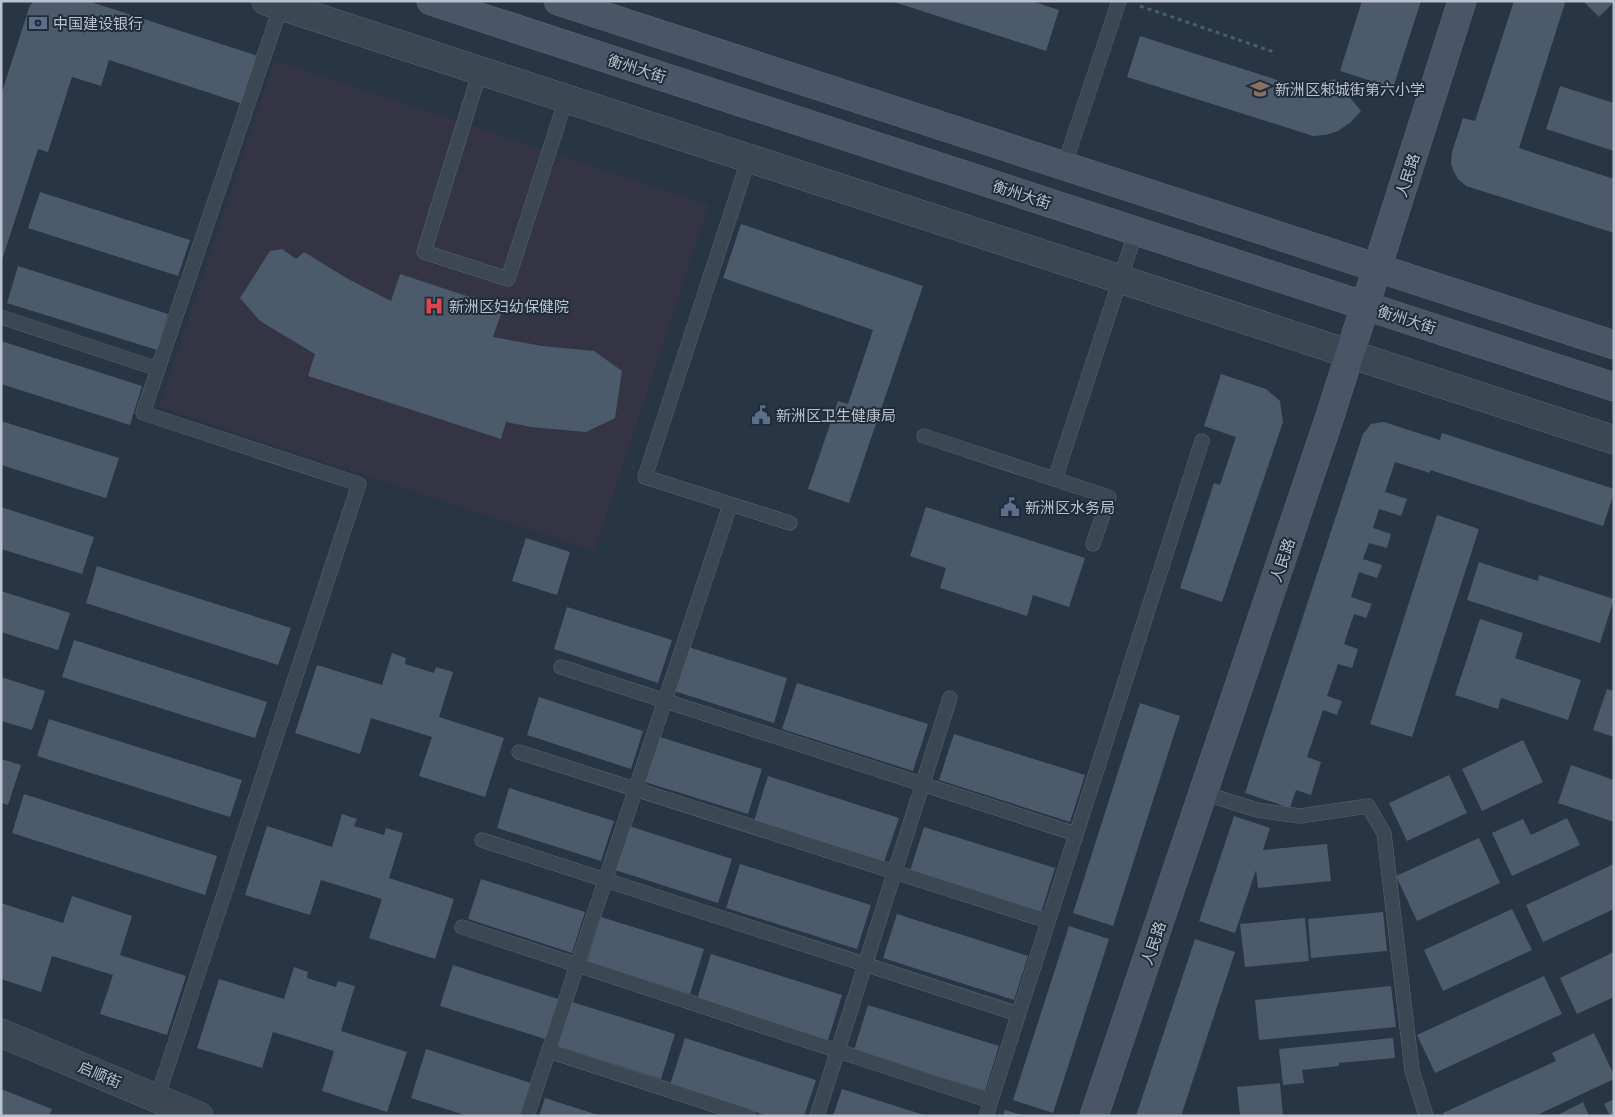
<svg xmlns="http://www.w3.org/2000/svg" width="1615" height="1117" viewBox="0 0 1615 1117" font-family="'Noto Sans','Noto Sans SC',sans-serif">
  <rect width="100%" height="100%" fill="#273545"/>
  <polygon fill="#353445" points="274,60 709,205 595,551 159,407"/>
  <g fill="#4b5b6b">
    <polygon points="35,1 88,1 258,56 243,104 109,60 101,86 72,77 48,152 38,149 2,260 1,95 30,5"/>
    <polygon points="891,1 1031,1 1059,10 1046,51"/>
    <polygon points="1362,1 1421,1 1393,88 1340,71"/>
    <polygon points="1514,1 1561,1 1565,3 1519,148 1614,179 1614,233 1466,186 1458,179 1453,170 1451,163 1452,152 1463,118 1475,121"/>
    <polygon points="1583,1 1614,1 1614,2 1599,17"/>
    <polygon points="1140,36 1302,88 1335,79 1361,111 1351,122 1338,131 1325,135 1313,136 1127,77"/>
    <polygon points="1560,86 1614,103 1614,151 1546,129"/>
    <polygon points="40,192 190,240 178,276 28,228"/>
    <polygon points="741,224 923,286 849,503 808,489 838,401 848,404 873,330 723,278"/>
    <polygon points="282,249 296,259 304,252 348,279 391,301 400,274 503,308 493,337 542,346 594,351 622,371 615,418 586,432 531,427 506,422 501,439 308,376 315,354 260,321 240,298 270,251"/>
    <polygon points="18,266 168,314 157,350 7,303"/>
    <polygon points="1,341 142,386 130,425 1,384"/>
    <polygon points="1221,374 1266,389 1280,401 1283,422 1222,602 1180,588 1214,483 1220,485 1236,437 1204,426"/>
    <polygon points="1,421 119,458 106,498 1,465"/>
    <polygon points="1384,422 1440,440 1442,433 1614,489 1614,493 1603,526 1430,470 1430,473 1395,462 1385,492 1407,499 1401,516 1379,509 1373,528 1391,534 1387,548 1369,543 1363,559 1382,565 1377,578 1359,572 1351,597 1372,604 1366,618 1354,614 1344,644 1358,649 1352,668 1338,664 1327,696 1342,701 1337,715 1323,710 1307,757 1321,762 1311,795 1296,790 1290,808 1245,793 1363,434 1371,424"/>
    <polygon points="1,507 94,537 82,574 1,549"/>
    <polygon points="926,507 1085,558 1069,607 1033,595 1027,616 940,588 946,568 910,556"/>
    <polygon points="1437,515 1479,529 1412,737 1370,724"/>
    <polygon points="526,538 570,552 557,595 512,581"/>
    <polygon points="1479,562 1538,581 1539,575 1614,599 1600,643 1467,600"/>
    <polygon points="97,566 291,628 278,665 86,603"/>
    <polygon points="1,591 70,613 58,650 1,632"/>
    <polygon points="567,607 672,640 658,683 554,649"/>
    <polygon points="1480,619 1523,633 1515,658 1581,680 1568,720 1501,698 1498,709 1455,695"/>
    <polygon points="74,640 267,702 255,738 62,677"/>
    <polygon points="685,646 787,678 774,723 671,690"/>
    <polygon points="392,653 406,658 405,664 434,673 436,667 453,672 439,717 504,738 485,797 419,776 432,737 371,718 360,754 295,733 317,665 382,685"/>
    <polygon points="1,677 45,691 32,730 1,721"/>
    <polygon points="797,683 928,724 913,771 782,729"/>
    <polygon points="1607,689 1614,691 1614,737 1593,730"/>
    <polygon points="539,697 643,731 631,769 527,735"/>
    <polygon points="1140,703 1180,716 1113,926 1073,913"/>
    <polygon points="49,719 242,780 230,817 37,756"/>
    <polygon points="954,734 1085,775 1070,822 939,780"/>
    <polygon points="660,737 762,769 748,814 645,782"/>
    <polygon points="1523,740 1543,782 1482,811 1462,769"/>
    <polygon points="1,759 21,765 8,805 1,803"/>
    <polygon points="1571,765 1614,780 1614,822 1558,803"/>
    <polygon points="1449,775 1467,813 1407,841 1389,803"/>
    <polygon points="768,776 899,818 884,862 754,821"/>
    <polygon points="509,788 614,821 601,861 497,828"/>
    <polygon points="24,794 217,856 205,895 12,833"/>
    <polygon points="342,814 357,819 354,826 384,835 386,828 403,833 389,878 454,899 435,959 369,938 382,899 321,880 310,915 245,895 267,826 332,847"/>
    <polygon points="1234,816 1270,828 1263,850 1327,844 1331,881 1258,888 1256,870 1235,933 1199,921"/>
    <polygon points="1567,818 1580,845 1512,876 1492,833 1523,819 1531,835"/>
    <polygon points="629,826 732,859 718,903 615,870"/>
    <polygon points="924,827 1055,868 1041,913 910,871"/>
    <polygon points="1479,838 1500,883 1417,921 1396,876"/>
    <polygon points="740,864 871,905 857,949 726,908"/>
    <polygon points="1614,864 1614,909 1543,942 1526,905"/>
    <polygon points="481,879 585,912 572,953 468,919"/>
    <polygon points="72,896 132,916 120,955 186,976 167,1035 100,1014 113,975 52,956 41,992 1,979 1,903 63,923"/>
    <polygon points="1512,909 1532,950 1443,991 1424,950"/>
    <polygon points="1383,912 1387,951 1311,958 1308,919"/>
    <polygon points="897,914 1028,956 1014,1000 883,958"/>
    <polygon points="601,917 704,949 690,994 587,961"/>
    <polygon points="1305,918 1309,961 1245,967 1240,924"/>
    <polygon points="1069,926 1109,939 1053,1113 1013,1100"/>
    <polygon points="1195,939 1235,952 1181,1116 1136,1116"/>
    <polygon points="1614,952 1614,997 1577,1014 1560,978"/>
    <polygon points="711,954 842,995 828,1040 697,999"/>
    <polygon points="453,965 558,999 545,1039 440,1006"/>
    <polygon points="294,967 308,972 307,978 336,987 338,981 355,986 341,1031 407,1052 387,1112 322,1091 334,1051 273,1032 262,1068 197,1048 219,979 284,999"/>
    <polygon points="1544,976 1562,1014 1435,1073 1417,1035"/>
    <polygon points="1391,986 1396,1027 1259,1040 1255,1000"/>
    <polygon points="572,1002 675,1034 661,1079 558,1046"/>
    <polygon points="868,1005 999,1046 985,1091 854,1050"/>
    <polygon points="1594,1033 1614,1075 1614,1079 1535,1116 1444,1116 1443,1113 1556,1061 1552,1053"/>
    <polygon points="685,1038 816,1080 804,1116 768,1116 670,1085"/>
    <polygon points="1393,1038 1395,1058 1339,1063 1339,1066 1302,1070 1304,1083 1283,1085 1279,1049"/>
    <polygon points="426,1049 531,1083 520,1116 468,1116 411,1098"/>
    <polygon points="1280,1083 1283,1116 1240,1116 1237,1087"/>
    <polygon points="1,1089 52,1109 49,1116 1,1116"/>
    <polygon points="842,1089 924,1115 924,1116 833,1116"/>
    <polygon points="545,1098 598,1115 598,1116 539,1116"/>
    <polygon points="1614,1099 1614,1116 1610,1116 1604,1104"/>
    <polygon points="1583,1102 1589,1116 1556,1116"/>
    <polygon points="1005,1110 1022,1115 1022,1116 1003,1116"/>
  </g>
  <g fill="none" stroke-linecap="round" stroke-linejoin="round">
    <g stroke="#5a6572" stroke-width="15">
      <g id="lane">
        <polyline points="480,71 424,252 508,279 566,99"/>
        <polyline points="749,158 645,477 790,523"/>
        <polyline points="1064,166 1119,1"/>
        <polyline points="1,317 158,369"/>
        <polyline points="924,436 1109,497 1093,544"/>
        <polyline points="1055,479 1136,231"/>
        <polyline points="561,667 1076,834"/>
        <polyline points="519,752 1048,921"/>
        <polyline points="1203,793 1257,810 1300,816 1368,806 1384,833 1412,1070 1426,1116"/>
        <polyline points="482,840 1018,1014"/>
        <polyline points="462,927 990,1101"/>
        <polyline points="549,1051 748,1116"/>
        <polyline points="157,1098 359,484 143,413 281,6"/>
        <polyline points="527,1116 730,505"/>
        <polyline points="817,1116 950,698"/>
        <polyline points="986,1116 1202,441"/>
      </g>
    </g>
    <g stroke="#5a6572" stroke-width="29">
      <g id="street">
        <polyline points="266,1 1614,440"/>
        <polyline points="1,1033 199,1116"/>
      </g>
    </g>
    <g stroke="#5a6572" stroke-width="29">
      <g id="secondary">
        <polyline points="431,1 1614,387"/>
        <polyline points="558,1 1614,345"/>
        <polyline points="1094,1116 1330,416 1462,1"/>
      </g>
    </g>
    <polyline stroke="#486162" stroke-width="3" stroke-dasharray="4 4" stroke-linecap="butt" points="1140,6 1274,52"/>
    <use href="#lane" stroke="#3c4754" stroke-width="14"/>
    <use href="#street" stroke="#3c4754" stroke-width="28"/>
    <use href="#secondary" stroke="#4a5667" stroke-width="28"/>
  </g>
  <defs>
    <g id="bank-bare" transform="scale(1.5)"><path d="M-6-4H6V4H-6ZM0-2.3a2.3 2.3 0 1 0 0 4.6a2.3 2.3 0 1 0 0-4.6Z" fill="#5c6f8a" stroke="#202c3a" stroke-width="2.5" paint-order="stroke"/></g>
    <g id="school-bare" transform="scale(1.5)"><path d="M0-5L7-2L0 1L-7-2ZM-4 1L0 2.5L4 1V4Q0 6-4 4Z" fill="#8d6e63" stroke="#202c3a" stroke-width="2.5" paint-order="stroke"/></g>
    <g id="hospital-bare" transform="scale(1.5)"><path d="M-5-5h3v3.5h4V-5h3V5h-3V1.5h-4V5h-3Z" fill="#e0444e" stroke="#202c3a" stroke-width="2.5" paint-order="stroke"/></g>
    <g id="civic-bare" transform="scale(1.5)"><path d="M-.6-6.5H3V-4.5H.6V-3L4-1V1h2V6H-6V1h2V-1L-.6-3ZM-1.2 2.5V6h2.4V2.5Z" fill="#5c6f8a" stroke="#202c3a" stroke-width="2.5" paint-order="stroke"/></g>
  </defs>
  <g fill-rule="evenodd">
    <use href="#bank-bare" x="38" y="23"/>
    <use href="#school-bare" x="1260" y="89"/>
    <use href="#hospital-bare" x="434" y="306"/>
    <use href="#civic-bare" x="761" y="415"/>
    <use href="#civic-bare" x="1010" y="507"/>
  </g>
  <g text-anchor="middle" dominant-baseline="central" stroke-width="4" stroke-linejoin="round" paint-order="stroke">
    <g font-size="15" fill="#b9c2ce" stroke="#202c3a" text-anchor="start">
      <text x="53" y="23">中国建设银行</text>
      <text x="1275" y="89">新洲区邾城街第六小学</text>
      <text x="449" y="306">新洲区妇幼保健院</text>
      <text x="776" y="415">新洲区卫生健康局</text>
      <text x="1025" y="507">新洲区水务局</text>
    </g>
    <g font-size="15" fill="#b9c2ce" stroke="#202c3a">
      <text transform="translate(637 68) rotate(18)">衡州大街</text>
      <text transform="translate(1407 175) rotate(-72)">人民路</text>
      <text transform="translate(1022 194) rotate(18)">衡州大街</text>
      <text transform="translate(1407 319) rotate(18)">衡州大街</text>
      <text transform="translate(1282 560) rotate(-71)">人民路</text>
      <text transform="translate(1153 943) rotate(-71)">人民路</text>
      <text transform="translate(100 1074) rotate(23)">启顺街</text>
    </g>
  </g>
  <rect width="1615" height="1117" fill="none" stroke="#b9c2ce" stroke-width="5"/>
</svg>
